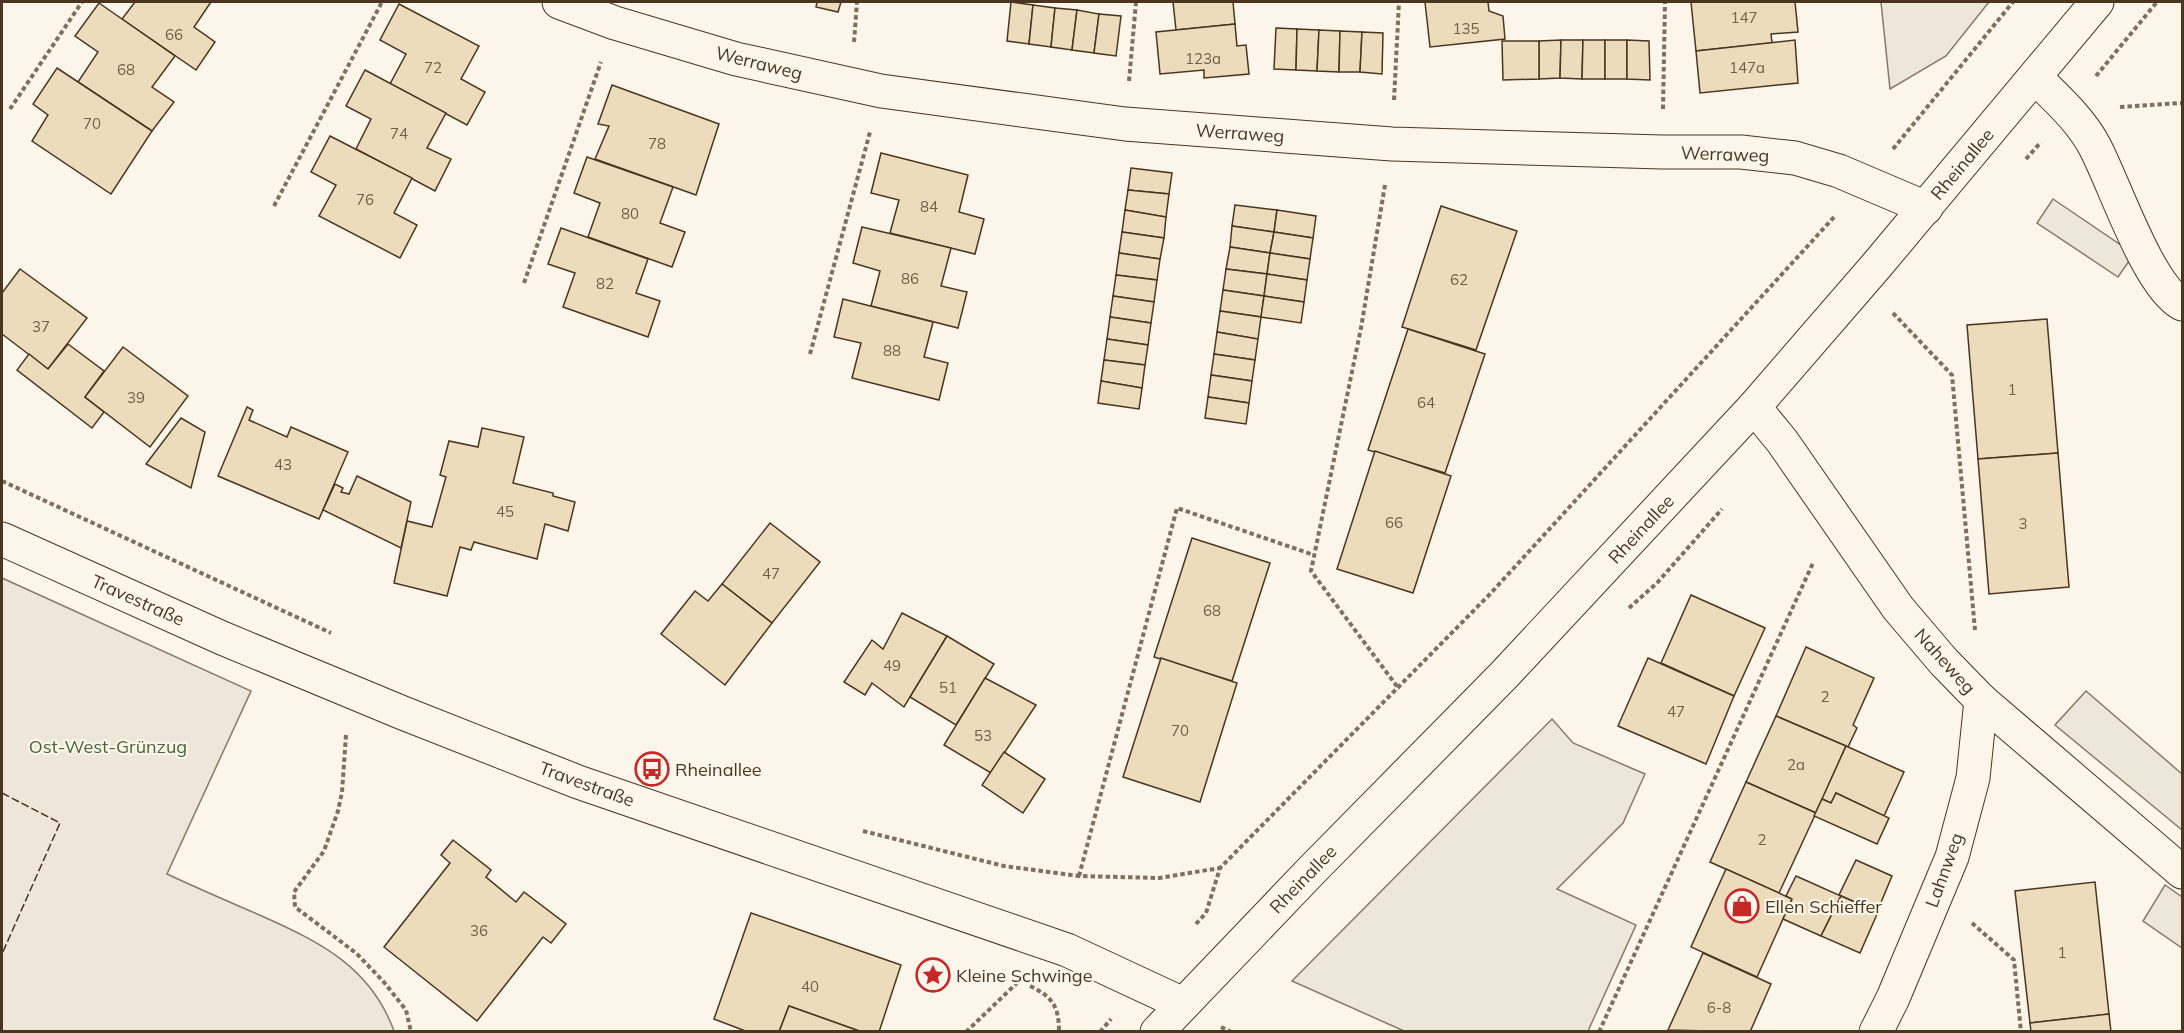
<svg xmlns="http://www.w3.org/2000/svg" width="2184" height="1033" viewBox="0 0 2184 1033" font-family="Mulish,sans-serif">
  <rect width="100%" height="100%" fill="#fbf6e9"/>
  <g fill="#ede6d9" stroke="#887966" stroke-width="1.5">
    <polygon points="1881,2 1989,2 1946,56 1890,89"/>
    <path d="M2 578 251 691 167 874C199 889 232 903 264 917 322 943 371 968 394 1031H2Z"/>
  </g>
  <g fill="#ede7d9" stroke="#887966" stroke-width="1.5">
    <polygon points="2053,199 2134,254 2118,277 2037,223"/>
    <polygon points="2086,691 2182,774 2182,830 2055,725"/>
    <polygon points="1552,719 1573,743 1645,774 1623,823 1557,889 1636,925 1588,1031 1404,1031 1292,981"/>
    <polygon points="2165,885 2182,897 2182,948 2143,921"/>
  </g>
  <g fill="#ecdcbc" stroke="#4a3520" stroke-width="1.5">
    <polygon points="135,2 211,2 194,27 215,42 196,70 122,19"/>
    <polygon points="817,2 841,2 838,12 816,7"/>
    <polygon points="1011,2 1033,5 1029,44 1007,41"/>
    <polygon points="1173,2 1233,2 1235,24 1176,30"/>
    <polygon points="1425,2 1488,2 1489,11 1503,16 1505,39 1430,47"/>
    <polygon points="1691,2 1795,2 1798,32 1771,34 1772,43 1696,51"/>
    <polygon points="99,3 175,56 152,87 174,102 152,131 78,82 98,52 75,36"/>
    <polygon points="399,4 479,46 461,79 485,92 467,125 390,84 406,54 380,40"/>
    <polygon points="1033,5 1055,8 1051,47 1029,44"/>
    <polygon points="1055,8 1077,10 1072,50 1051,47"/>
    <polygon points="1077,10 1099,14 1094,53 1072,50"/>
    <polygon points="1099,14 1121,16 1116,56 1094,53"/>
    <polygon points="1235,24 1237,46 1246,45 1249,74 1204,78 1204,70 1160,74 1156,32"/>
    <polygon points="1276,28 1297,29 1296,70 1274,69"/>
    <polygon points="1297,29 1319,30 1317,71 1296,70"/>
    <polygon points="1319,30 1340,31 1339,72 1317,71"/>
    <polygon points="1340,31 1362,32 1360,72 1339,72"/>
    <polygon points="1362,32 1383,33 1382,74 1360,72"/>
    <polygon points="1561,40 1560,78 1539,79 1539,41"/>
    <polygon points="1561,40 1583,40 1582,79 1560,78"/>
    <polygon points="1583,40 1605,40 1605,79 1582,79"/>
    <rect x="1605" y="40" width="22" height="39"/>
    <polygon points="1627,40 1649,41 1650,80 1627,79"/>
    <polygon points="1795,40 1798,83 1700,93 1696,51"/>
    <polygon points="1502,41 1539,41 1539,79 1503,80"/>
    <polygon points="57,68 152,131 111,194 32,141 48,115 33,104"/>
    <polygon points="365,70 446,113 427,148 451,159 435,191 356,149 371,119 346,106"/>
    <polygon points="612,85 719,124 696,195 595,159 609,126 598,124"/>
    <polygon points="330,136 412,178 394,213 417,225 400,258 319,216 336,185 311,172"/>
    <polygon points="881,153 968,175 959,212 984,219 975,254 890,233 899,200 871,193"/>
    <polygon points="587,157 673,187 660,223 685,232 672,267 588,237 600,203 574,193"/>
    <polygon points="1131,168 1172,173 1169,194 1128,190"/>
    <polygon points="1128,190 1169,194 1166,217 1125,210"/>
    <polygon points="1235,205 1277,210 1274,232 1232,226"/>
    <polygon points="1441,206 1517,231 1476,350 1402,327"/>
    <polygon points="1125,210 1166,217 1164,238 1122,232"/>
    <polygon points="1277,210 1316,216 1313,238 1274,232"/>
    <polygon points="1232,226 1274,232 1270,253 1230,247"/>
    <polygon points="862,227 951,248 941,286 967,292 958,328 871,306 880,271 853,263"/>
    <polygon points="561,228 648,259 636,293 660,301 648,337 563,307 575,273 548,264"/>
    <polygon points="1122,232 1164,238 1160,259 1119,253"/>
    <polygon points="1274,232 1313,238 1310,259 1270,253"/>
    <polygon points="1230,247 1270,253 1267,274 1226,269"/>
    <polygon points="1119,253 1160,259 1157,280 1116,275"/>
    <polygon points="1270,253 1310,259 1307,280 1267,274"/>
    <polygon points="20,269 87,318 48,369 2,334 2,293"/>
    <polygon points="1226,269 1267,274 1264,296 1223,290"/>
    <polygon points="1267,274 1307,280 1304,302 1264,296"/>
    <polygon points="1116,275 1157,280 1154,302 1113,296"/>
    <polygon points="1223,290 1264,296 1261,317 1220,311"/>
    <polygon points="1113,296 1154,302 1151,323 1110,317"/>
    <polygon points="1264,296 1304,302 1301,323 1261,317"/>
    <polygon points="843,299 933,322 924,357 948,363 939,400 852,378 861,343 834,337"/>
    <polygon points="1220,311 1261,317 1258,339 1217,332"/>
    <polygon points="1110,317 1151,323 1148,345 1107,339"/>
    <polygon points="2047,319 2058,453 1978,459 1967,325"/>
    <polygon points="1408,329 1485,354 1445,473 1368,450"/>
    <polygon points="1217,332 1258,339 1255,360 1214,354"/>
    <polygon points="1107,339 1148,345 1145,365 1104,360"/>
    <polygon points="68,344 104,371 85,397 104,412 92,428 17,370 29,354 48,369"/>
    <polygon points="123,347 188,396 150,447 85,397"/>
    <polygon points="1214,354 1255,360 1252,381 1211,375"/>
    <polygon points="1104,360 1145,365 1142,388 1101,381"/>
    <polygon points="1211,375 1252,381 1249,403 1208,397"/>
    <polygon points="1101,381 1142,388 1139,409 1098,403"/>
    <polygon points="1208,397 1249,403 1246,424 1205,418"/>
    <polygon points="247,407 253,410 249,420 287,437 291,427 348,452 319,519 218,476"/>
    <polygon points="181,418 205,432 191,488 146,464"/>
    <polygon points="482,428 524,437 513,483 553,493 553,496 575,502 568,531 545,524 537,559 474,542 471,550 460,547 447,596 394,583 407,521 432,527 446,477 440,475 449,441 478,447"/>
    <polygon points="1375,451 1451,476 1413,593 1337,569"/>
    <polygon points="2058,453 2069,587 1989,594 1978,459"/>
    <polygon points="357,476 411,502 401,548 323,510 335,484 343,488 341,492 349,494"/>
    <polygon points="770,523 820,562 772,623 722,584"/>
    <polygon points="1192,538 1270,563 1232,681 1154,657"/>
    <polygon points="722,584 772,623 725,685 661,634 695,591 708,601"/>
    <polygon points="1691,595 1765,628 1734,696 1661,663"/>
    <polygon points="902,613 947,636 904,707 872,683 865,695 844,682 872,640 883,649"/>
    <polygon points="947,636 994,664 956,725 910,697"/>
    <polygon points="1806,647 1874,678 1853,725 1857,728 1848,747 1776,716"/>
    <polygon points="1161,658 1237,683 1200,802 1123,777"/>
    <polygon points="1648,658 1734,696 1706,764 1618,726"/>
    <polygon points="985,678 1036,705 991,773 944,745"/>
    <polygon points="1776,716 1846,746 1816,813 1746,782"/>
    <polygon points="1846,746 1904,772 1884,816 1836,793 1831,803 1822,799"/>
    <polygon points="1004,752 1045,779 1023,813 982,785"/>
    <polygon points="1746,782 1816,813 1779,893 1710,862"/>
    <polygon points="1836,793 1889,818 1877,844 1814,816 1822,799 1831,803"/>
    <polygon points="453,840 491,870 486,877 516,902 524,892 566,924 551,943 543,937 477,1021 384,947 450,863 441,855"/>
    <polygon points="1856,860 1892,876 1877,912 1839,895"/>
    <polygon points="1726,869 1792,899 1757,977 1691,947"/>
    <polygon points="1796,876 1841,896 1821,936 1783,919 1792,899 1786,896"/>
    <polygon points="2095,882 2109,1014 2030,1023 2015,891"/>
    <polygon points="1841,896 1878,912 1860,953 1821,936"/>
    <polygon points="751,913 901,965 879,1032 862,1032 789,1006 779,1032 748,1032 714,1019"/>
    <polygon points="1703,953 1771,984 1750,1032 1668,1030"/>
    <polygon points="789,1006 862,1032 779,1032"/>
    <polygon points="2109,1014 2111,1032 2031,1032 2030,1023"/>
  </g>
  <g fill="none" stroke-linecap="round" stroke-linejoin="round">
    <g stroke="#4a3520" stroke-width="35">
      <g id="minor">
        <polyline points="559,2 615,23 736,59 881,91 1125,124 1392,144 1662,152 1741,152 1795,158 1839,171 1926,208"/>
        <path d="M2035 77C2057 99 2081 120 2095 147 2115 185 2148 286 2182 304"/>
        <polyline points="1754,407 1782,441 1898,608 1944,662 1981,700 2182,872"/>
        <polyline points="2,539 222,638 403,713 578,782 1067,950 1183,1004"/>
        <polyline points="1157,1032 1311,871 1504,675 1754,407 1877,265 2097,2"/>
        <polyline points="1876,1032 1893,998 1952,857 1973,778 1981,700"/>
      </g>
    </g>
    <g stroke="#7f6f5c" stroke-width="4" stroke-dasharray="4.5 3" stroke-linecap="butt">
      <polyline points="854,42 857,2"/>
      <polyline points="2096,76 2157,2"/>
      <polyline points="1129,81 1136,2"/>
      <polyline points="1394,100 1399,2"/>
      <polyline points="2120,107 2182,103"/>
      <polyline points="10,109 82,2"/>
      <polyline points="1663,109 1665,2"/>
      <polyline points="1893,149 2013,2"/>
      <polyline points="2026,159 2041,142"/>
      <polyline points="1385,185 1361,328 1311,571 1399,689"/>
      <polyline points="274,206 382,2"/>
      <polyline points="524,283 601,62"/>
      <polyline points="1893,313 1952,375 1975,630"/>
      <polyline points="810,354 870,132"/>
      <polyline points="2,481 331,633"/>
      <polyline points="1629,608 1657,583 1722,509"/>
      <polyline points="346,735 342,792 338,811 324,851 294,892 295,907 356,953 383,981 406,1010 411,1032"/>
      <polyline points="863,831 1004,866 1079,876 1159,878 1220,868"/>
      <polyline points="1079,876 1177,508 1314,555"/>
      <polyline points="1972,923 2014,960 2021,1032"/>
      <polyline points="1196,924 1206,913 1220,868 1491,593 1835,216"/>
      <path d="M1030 986C1053 997 1059 1007 1059 1032"/>
      <polyline points="1221,1027 1231,1032"/>
      <polyline points="966,1032 1019,981"/>
      <polyline points="1100,1032 1111,1019"/>
      <polyline points="1599,1032 1813,563"/>
    </g>
    <use href="#minor" stroke="#fbf6e9" stroke-width="33"/>
    <polyline stroke="#4a3520" stroke-width="1.5" stroke-dasharray="8 3" stroke-linecap="butt" points="2,793 60,823 2,954"/>
  </g>
  <defs>
    <g id="bus-ring" transform="scale(1.725)"><circle r="9.5" fill="#fbf6e9" stroke="#c62828" stroke-width="1.5"/><path d="M-5-6H5V4H4V6H2V4H-2V6H-4V4H-5ZM-3.5-4V0h7V-4ZM-3.5 1.2v1.5H-2V1.2ZM2 1.2v1.5H3.5V1.2Z" fill="#c62828"/></g>
    <g id="shop-ring" transform="scale(1.725)"><circle r="9.5" fill="#fbf6e9" stroke="#c62828" stroke-width="1.5"/><path d="M-5-2.5h2.3a2.7 3.5 0 0 1 5.4 0H5L5.5 6h-11ZM-1.5-2.5h3a1.5 2.3 0 0 0-3 0Z" fill="#c62828"/></g>
    <g id="sight-ring" transform="scale(1.725)"><circle r="9.5" fill="#fbf6e9" stroke="#c62828" stroke-width="1.5"/><path d="M0-6L1.8-2.2L6-1.7L2.9 1.2L3.7 5.4L0 3.3L-3.7 5.4L-2.9 1.2L-6-1.7L-1.8-2.2Z" fill="#c62828"/></g>
  </defs>
  <g fill-rule="evenodd">
    <use href="#bus-ring" x="652" y="769"/>
    <use href="#shop-ring" x="1742" y="906"/>
    <use href="#sight-ring" x="933" y="975"/>
  </g>
  <g text-anchor="middle" dominant-baseline="central" stroke-width="4.5" stroke-linejoin="round" paint-order="stroke">
    <g font-size="15" fill="#725f47">
      <text x="1744" y="17">147</text>
      <text x="1466" y="28">135</text>
      <text x="174" y="34">66</text>
      <text x="1203" y="58">123a</text>
      <text x="433" y="67">72</text>
      <text x="1747" y="67">147a</text>
      <text x="126" y="69">68</text>
      <text x="92" y="123">70</text>
      <text x="399" y="133">74</text>
      <text x="657" y="143">78</text>
      <text x="365" y="199">76</text>
      <text x="929" y="206">84</text>
      <text x="630" y="213">80</text>
      <text x="910" y="278">86</text>
      <text x="1459" y="279">62</text>
      <text x="605" y="283">82</text>
      <text x="41" y="326">37</text>
      <text x="892" y="350">88</text>
      <text x="2012" y="389">1</text>
      <text x="136" y="397">39</text>
      <text x="1426" y="402">64</text>
      <text x="283" y="464">43</text>
      <text x="505" y="511">45</text>
      <text x="1394" y="522">66</text>
      <text x="2023" y="523">3</text>
      <text x="771" y="573">47</text>
      <text x="1212" y="610">68</text>
      <text x="892" y="665">49</text>
      <text x="948" y="687">51</text>
      <text x="1825" y="696">2</text>
      <text x="1676" y="711">47</text>
      <text x="1180" y="730">70</text>
      <text x="983" y="735">53</text>
      <text x="1796" y="764">2a</text>
      <text x="1762" y="839">2</text>
      <text x="479" y="930">36</text>
      <text x="2062" y="952">1</text>
      <text x="810" y="986">40</text>
      <text x="1719" y="1007">6-8</text>
    </g>
    <g font-size="18" fill="#4a3520" stroke="#fbf6e9">
      <text transform="translate(759 63) rotate(14)">Werraweg</text>
      <text transform="translate(1240 133) rotate(4)">Werraweg</text>
      <text transform="translate(1725 154) rotate(2)">Werraweg</text>
      <text transform="translate(1962 164) rotate(-50)">Rheinallee</text>
      <text transform="translate(1641 529) rotate(-47)">Rheinallee</text>
      <text transform="translate(138 600) rotate(24)">Travestraße</text>
      <text transform="translate(1945 661) rotate(48)">Naheweg</text>
      <text transform="translate(587 784) rotate(20)">Travestraße</text>
      <text transform="translate(1944 870) rotate(-70)">Lahnweg</text>
      <text transform="translate(1303 879) rotate(-46)">Rheinallee</text>
    </g>
    <g font-size="18" fill="#436837" stroke="#fbf6e9">
      <text x="108" y="746">Ost-West-Grünzug</text>
    </g>
    <g font-size="18" fill="#4a3520" stroke="#fbf6e9" text-anchor="start">
      <text x="675" y="769">Rheinallee</text>
      <text x="1765" y="906">Ellen Schieffer</text>
      <text x="956" y="975">Kleine Schwinge</text>
    </g>
  </g>
  <rect width="2184" height="1033" fill="none" stroke="#4a3520" stroke-width="6"/>
</svg>
